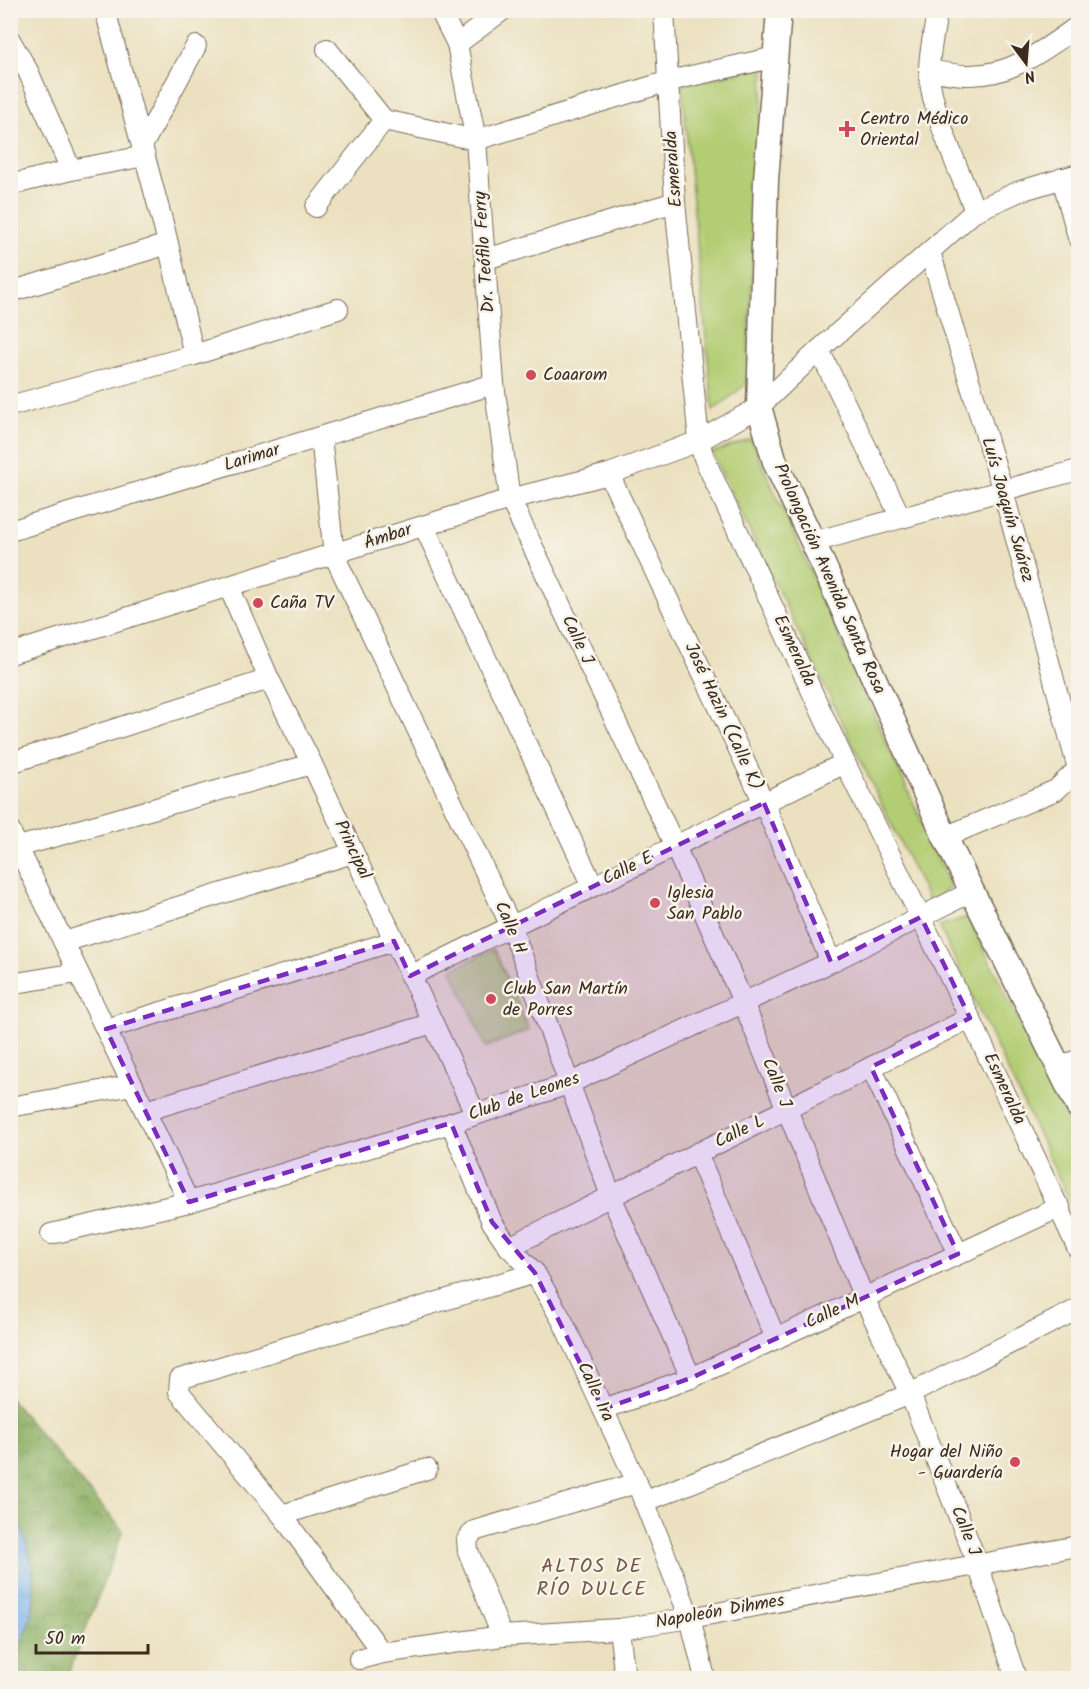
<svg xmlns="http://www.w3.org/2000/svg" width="1089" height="1689" viewBox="0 0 1089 1689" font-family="Kalam,sans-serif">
  <defs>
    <pattern id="forest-crowns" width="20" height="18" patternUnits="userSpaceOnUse" patternTransform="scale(1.5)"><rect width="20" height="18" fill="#8db065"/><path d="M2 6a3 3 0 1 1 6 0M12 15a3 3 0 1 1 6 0" fill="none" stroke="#748f53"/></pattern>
    <pattern id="water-ripples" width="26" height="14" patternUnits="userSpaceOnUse" patternTransform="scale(1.5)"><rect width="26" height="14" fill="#83b9f2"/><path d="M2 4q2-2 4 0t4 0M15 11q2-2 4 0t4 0" fill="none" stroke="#6c97c3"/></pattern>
  </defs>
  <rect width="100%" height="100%" fill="#f7f3e8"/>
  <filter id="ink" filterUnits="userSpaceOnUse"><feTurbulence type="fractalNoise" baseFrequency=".0167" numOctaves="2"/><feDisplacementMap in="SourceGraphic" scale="12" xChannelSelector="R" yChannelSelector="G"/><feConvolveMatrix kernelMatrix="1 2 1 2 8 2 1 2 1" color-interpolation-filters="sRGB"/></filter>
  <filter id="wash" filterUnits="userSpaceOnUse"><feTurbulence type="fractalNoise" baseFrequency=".008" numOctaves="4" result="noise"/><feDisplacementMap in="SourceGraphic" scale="24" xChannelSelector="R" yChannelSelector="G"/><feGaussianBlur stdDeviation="1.35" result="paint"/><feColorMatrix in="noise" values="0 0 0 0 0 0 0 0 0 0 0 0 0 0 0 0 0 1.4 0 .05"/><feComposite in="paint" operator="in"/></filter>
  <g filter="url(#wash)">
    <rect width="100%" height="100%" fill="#ebe1c0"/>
    <polygon fill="url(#forest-crowns)" stroke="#646d42" stroke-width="1.5" points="10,1399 123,1531 67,1678 12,1678 17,1649 29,1624 34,1576 18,1519 11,1505"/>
    <g fill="#b2cd73" stroke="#767c48" stroke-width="1.5">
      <polygon points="764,67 746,384 713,411 682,85"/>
      <polygon points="751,439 951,887 929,902 712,453"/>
      <polygon points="968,917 1078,1141 1078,1218 939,926"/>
      <polygon points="494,949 529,1030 486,1047 452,969"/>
    </g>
    <path fill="url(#water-ripples)" stroke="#5f7288" stroke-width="1.5" d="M11 1505C29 1540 42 1587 28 1626 21 1644 13 1659 12 1678H10Z"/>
  </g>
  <g filter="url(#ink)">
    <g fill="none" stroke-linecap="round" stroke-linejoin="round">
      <g stroke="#796a57" stroke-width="22">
        <g id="minor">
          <polyline points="105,10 165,231 194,355"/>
          <polyline points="440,10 457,44 476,140 494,384 510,499 675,846 743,1002 864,1298 910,1394 978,1565 1016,1678"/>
          <polyline points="664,10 675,202 699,441 704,458 845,763 970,1018 1078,1249"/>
          <path d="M937 10C935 30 929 51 929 70 929 107 961 174 975 211"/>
          <polyline points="10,40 28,71 71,170"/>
          <polyline points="457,44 503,10"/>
          <polyline points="327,49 384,120"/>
          <path d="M929 70C941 72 954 75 966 75 1010 77 1044 50 1078 26"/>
          <polyline points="384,120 476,140 669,81 776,57"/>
          <polyline points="142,146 196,46"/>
          <polyline points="1062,178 1078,237"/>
          <polyline points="10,185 71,170 145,156"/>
          <polyline points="316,207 384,120"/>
          <polyline points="930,252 1003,491 1078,769"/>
          <polyline points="486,259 675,202"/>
          <polyline points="10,292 168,244"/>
          <polyline points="819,350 901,518"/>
          <polyline points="10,406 194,355 338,309"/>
          <polyline points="321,437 334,555 511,926 611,1196 691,1378"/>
          <polyline points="609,474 764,803 831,962"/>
          <polyline points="424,526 593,886"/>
          <polyline points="10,531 494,384"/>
          <polyline points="813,542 1078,470"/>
          <polyline points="229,587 269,679 312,764 475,1113"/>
          <polyline points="10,654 510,499 609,474 699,441 759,407 819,350 975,211 1020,191 1078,174"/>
          <polyline points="10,763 269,679"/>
          <polyline points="10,831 189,1202"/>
          <polyline points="945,837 1056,790 1078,769"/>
          <polyline points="18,847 312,764"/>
          <polyline points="64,942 353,853"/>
          <polyline points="410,976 845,763"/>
          <polyline points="10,984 77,973"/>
          <polyline points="106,1029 394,941"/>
          <polyline points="1060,1066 1078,1060"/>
          <polyline points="871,1067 958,1254"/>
          <polyline points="10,1107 133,1085"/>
          <polyline points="145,1111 433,1023"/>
          <polyline points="451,1123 492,1222 509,1247 535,1273 563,1322 637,1483 690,1618 705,1678"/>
          <polyline points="697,1153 776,1339"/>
          <polyline points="51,1234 189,1202 451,1123 568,1084 831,962 971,892"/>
          <polyline points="509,1247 970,1018"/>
          <polyline points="603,1409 691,1378 1060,1207"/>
          <polyline points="644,1502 910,1394 1078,1309"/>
          <polyline points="282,1515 427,1469"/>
          <polyline points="619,1629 625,1678"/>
          <polyline points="502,1636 468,1551 467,1540 474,1531 637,1483"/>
          <polyline points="382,1653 282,1515 179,1392 180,1379 535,1273"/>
          <polyline points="359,1659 382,1653 502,1636 619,1629 690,1618 1078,1546"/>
        </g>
      </g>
      <g stroke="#796a57" stroke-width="27">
        <polyline id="major" points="779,10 766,180 759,407 775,462 813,542 945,837 1078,1106"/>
      </g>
      <use href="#minor" stroke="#fff" stroke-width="20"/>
      <use href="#major" stroke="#fff" stroke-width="24"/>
    </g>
  </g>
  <path fill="#7b2cbf" fill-opacity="0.2" stroke="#7b2cbf" stroke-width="4.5" stroke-dasharray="12 8" stroke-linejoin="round" d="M764 803 831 962 921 917 970 1018 871 1067 958 1254 691 1378 603 1409 535 1273 492 1222 451 1123 189 1202 106 1029 394 941 410 976Z"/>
  <g fill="#d1495b" stroke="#f7f3e8" stroke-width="2">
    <path d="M844 120h6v6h6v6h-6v6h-6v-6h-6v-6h6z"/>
    <circle cx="531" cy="375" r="6"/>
    <circle cx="258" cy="603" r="6"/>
    <circle cx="655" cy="903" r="6"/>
    <circle cx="491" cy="999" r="6"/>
    <circle cx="1015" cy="1462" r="6"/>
  </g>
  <g text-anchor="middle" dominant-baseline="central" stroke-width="5" stroke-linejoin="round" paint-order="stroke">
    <g font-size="18" fill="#3b2a1e" stroke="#f7f3e8" text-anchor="start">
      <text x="860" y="119">Centro Médico<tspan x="860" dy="21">Oriental</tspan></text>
      <text x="543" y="375">Coaarom</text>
      <text x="270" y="603">Caña TV</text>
      <text x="667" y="893">Iglesia<tspan x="667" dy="21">San Pablo</tspan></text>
      <text x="503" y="989">Club San Martín<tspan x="503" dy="21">de Porres</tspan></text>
      <text x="1003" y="1452" text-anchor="end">Hogar del Niño<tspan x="1003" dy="21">- Guardería</tspan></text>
    </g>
    <g font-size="18" fill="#3b2a1e" stroke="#f7f3e8">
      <text transform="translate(674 169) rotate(-94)">Esmeralda</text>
      <text transform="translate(485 252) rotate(-94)">Dr. Teófilo Ferry</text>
      <text transform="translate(252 458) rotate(-17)">Larimar</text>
      <text transform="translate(1007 510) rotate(74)">Luís Joaquín Suárez</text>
      <text transform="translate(388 537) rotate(-18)">Ámbar</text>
      <text transform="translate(829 579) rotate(66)">Prolongación Avenida Santa Rosa</text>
      <text transform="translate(577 640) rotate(65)">Calle J</text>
      <text transform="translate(794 651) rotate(65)">Esmeralda</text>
      <text transform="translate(723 717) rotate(65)">José Hazin (Calle K)</text>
      <text transform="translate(352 850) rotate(65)">Principal</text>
      <text transform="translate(628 869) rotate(-26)">Calle E</text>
      <text transform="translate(510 928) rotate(67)">Calle H</text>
      <text transform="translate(776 1083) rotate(68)">Calle J</text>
      <text transform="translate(1004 1089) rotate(65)">Esmeralda</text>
      <text transform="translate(524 1097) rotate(-19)">Club de Leones</text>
      <text transform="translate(740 1132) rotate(-26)">Calle L</text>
      <text transform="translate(833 1312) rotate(-25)">Calle M</text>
      <text transform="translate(595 1392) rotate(65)">Calle 1ra</text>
      <text transform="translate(965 1531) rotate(68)">Calle J</text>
      <text transform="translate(720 1612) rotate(-10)">Napoleón Dihmes</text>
    </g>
    <g font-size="20" letter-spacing="1.5" fill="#785646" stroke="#f7f3e8">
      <text x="592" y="1567">ALTOS DE<tspan x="592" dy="23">RÍO DULCE</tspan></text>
    </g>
  </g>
  <rect width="1089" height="1689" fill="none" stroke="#f7f3e8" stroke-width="36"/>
  <g transform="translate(1026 63) rotate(164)" stroke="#f7f3e8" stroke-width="4.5" paint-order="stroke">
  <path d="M0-4.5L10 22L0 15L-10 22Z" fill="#3b2a1e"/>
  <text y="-9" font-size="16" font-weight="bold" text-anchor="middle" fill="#3b2a1e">N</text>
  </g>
  <path d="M36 1644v9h112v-9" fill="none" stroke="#3b2a1e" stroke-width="3"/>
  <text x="45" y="1644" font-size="18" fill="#3b2a1e" stroke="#f7f3e8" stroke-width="4.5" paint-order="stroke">50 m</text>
</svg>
